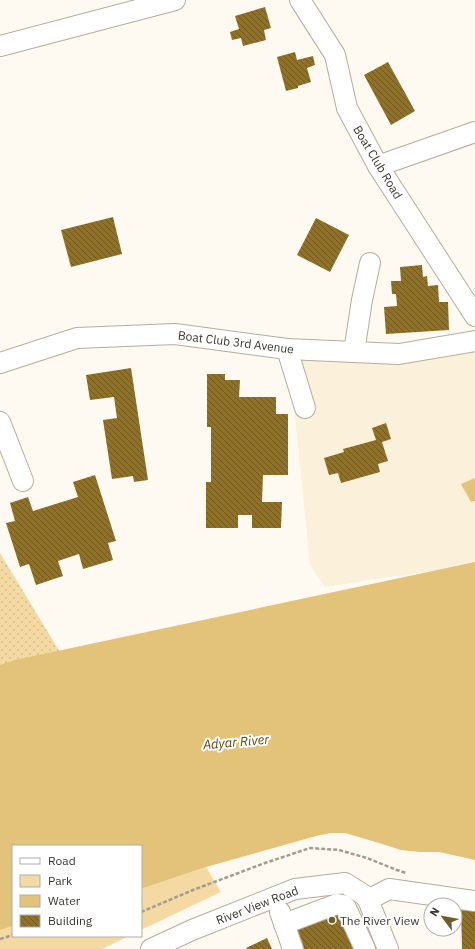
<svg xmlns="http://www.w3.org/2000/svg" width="475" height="949" viewBox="0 0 475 949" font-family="'IBM Plex Sans',sans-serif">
  <defs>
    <pattern id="grass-dots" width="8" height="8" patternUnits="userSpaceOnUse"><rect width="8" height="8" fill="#f4daa2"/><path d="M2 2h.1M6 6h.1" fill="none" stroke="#d2bc8c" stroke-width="1.8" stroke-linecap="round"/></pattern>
    <pattern id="building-back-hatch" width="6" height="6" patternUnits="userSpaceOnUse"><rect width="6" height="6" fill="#907126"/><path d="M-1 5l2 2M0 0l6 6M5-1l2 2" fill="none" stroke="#705920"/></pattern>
  </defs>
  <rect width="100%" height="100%" fill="#fffaf1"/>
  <polygon fill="#fbf0d9" points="475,349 475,564 325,587 310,565 289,357"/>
  <polygon fill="url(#grass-dots)" points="0,553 63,657 0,677"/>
  <g fill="#f4daa2">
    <polygon points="206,867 221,892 141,930 141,889"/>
    <polygon points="13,926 13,936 129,936 102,949 0,949 0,930"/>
  </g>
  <g fill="#e3c27a">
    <polygon points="475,478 475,501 471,502 461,484"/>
    <polygon points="475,562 475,860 439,852 419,852 401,850 379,843 345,833 331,833 316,836 206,867 141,889 141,846 13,846 13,926 0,930 0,665 15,660"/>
  </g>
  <g fill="url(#building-back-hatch)">
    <polygon points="265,7 271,28 264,30 266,40 243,46 241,38 232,40 230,32 239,29 235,16"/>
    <polygon points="295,52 297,60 313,56 315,65 307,68 311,82 298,86 298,88 286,91 277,57"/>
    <polygon points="388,62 415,111 391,125 364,75"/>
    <polygon points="113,217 122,254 71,267 61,230"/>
    <polygon points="316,218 349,235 330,272 297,255"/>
    <polygon points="422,265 423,277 427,276 428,286 438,285 439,302 448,302 449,330 386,334 384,307 397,306 396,294 392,294 391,281 401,281 400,267"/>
    <polygon points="131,368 148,480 134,482 133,476 112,479 103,420 117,418 114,397 90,400 86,375"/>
    <polygon points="207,374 225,374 225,380 240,380 239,397 276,397 276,414 288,414 288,475 263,475 262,502 282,502 281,528 252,528 252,515 238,515 238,528 206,528 206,482 211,482 211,427 207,427"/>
    <polygon points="386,423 391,439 382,442 388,461 378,464 380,472 341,483 338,473 329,475 324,458 344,452 343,449 376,440 372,428"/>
    <polygon points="95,475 116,541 108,543 113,560 83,569 79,554 58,561 63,576 36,585 29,564 20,567 6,523 15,521 10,503 28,497 33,511 78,497 73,482"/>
    <polygon points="461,908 475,910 475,949 462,949"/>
    <polygon points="343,909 360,949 295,949 288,932"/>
    <polygon points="267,938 272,949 247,949 246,948"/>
  </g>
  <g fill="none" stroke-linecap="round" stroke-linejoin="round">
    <g stroke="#b4ad9e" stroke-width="22">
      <g id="minor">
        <polyline points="300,0 335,55 347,108 378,166 475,316"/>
        <polyline points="0,46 175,0"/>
        <polyline points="378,166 475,132"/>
        <polyline points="287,349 305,408"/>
        <polyline points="354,352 362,300 370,263"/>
        <polyline points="0,363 77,338 175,334 287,349 399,354 475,341"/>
        <polyline points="0,422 23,481"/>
        <polyline points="368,900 389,889 475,901"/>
        <polyline points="280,912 293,949"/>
        <polyline points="284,924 337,904 343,905 346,908 365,949"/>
        <polyline points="151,949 192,930 295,889 345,883 364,895 368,900 388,949"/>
      </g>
    </g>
    <g stroke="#a19c95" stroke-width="2.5" stroke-dasharray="4 2" stroke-linecap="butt">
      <polyline points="141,912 193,890 265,863 310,848 339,850 367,858 397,870 406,873"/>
      <polyline points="0,939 13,935"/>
    </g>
    <use href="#minor" stroke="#fff" stroke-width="20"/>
  </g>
  <circle fill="#705b2a" stroke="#fff" stroke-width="1.5" cx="332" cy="920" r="4"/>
  <g text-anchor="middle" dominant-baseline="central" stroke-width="4" stroke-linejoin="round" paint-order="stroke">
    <g font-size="12" fill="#38352f" stroke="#fff">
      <text transform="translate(378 162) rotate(59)">Boat Club Road</text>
      <text transform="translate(236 342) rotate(7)">Boat Club 3rd Avenue</text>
      <text transform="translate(257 905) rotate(-21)">River View Road</text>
    </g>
    <g font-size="12" fill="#38352f" stroke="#fff" text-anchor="start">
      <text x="340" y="920">The River View</text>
    </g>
    <g font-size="13" font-style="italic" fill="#5d470d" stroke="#fff">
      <text transform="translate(236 742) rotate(-5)">Adyar River</text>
    </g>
  </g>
  <rect x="12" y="845" width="130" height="92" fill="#ffffff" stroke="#afaeac"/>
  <rect x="20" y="858" width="20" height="6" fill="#ffffff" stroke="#afaeac"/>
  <text x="48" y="865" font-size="12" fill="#38352f">Road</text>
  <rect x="20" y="875" width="20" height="12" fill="#f4daa2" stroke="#afaeac"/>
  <text x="48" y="885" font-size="12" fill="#38352f">Park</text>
  <rect x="20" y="895" width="20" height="12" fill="#e3c27a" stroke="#afaeac"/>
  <text x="48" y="905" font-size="12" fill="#38352f">Water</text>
  <rect x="20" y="915" width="20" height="12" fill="url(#building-back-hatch)" stroke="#afaeac"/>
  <text x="48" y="925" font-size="12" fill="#38352f">Building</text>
  <g transform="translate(443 917) rotate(302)"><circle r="19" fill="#ffffff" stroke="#afaeac"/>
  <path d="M0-3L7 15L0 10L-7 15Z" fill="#705b2a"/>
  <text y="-6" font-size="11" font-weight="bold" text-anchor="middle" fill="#38352f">N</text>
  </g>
</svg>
